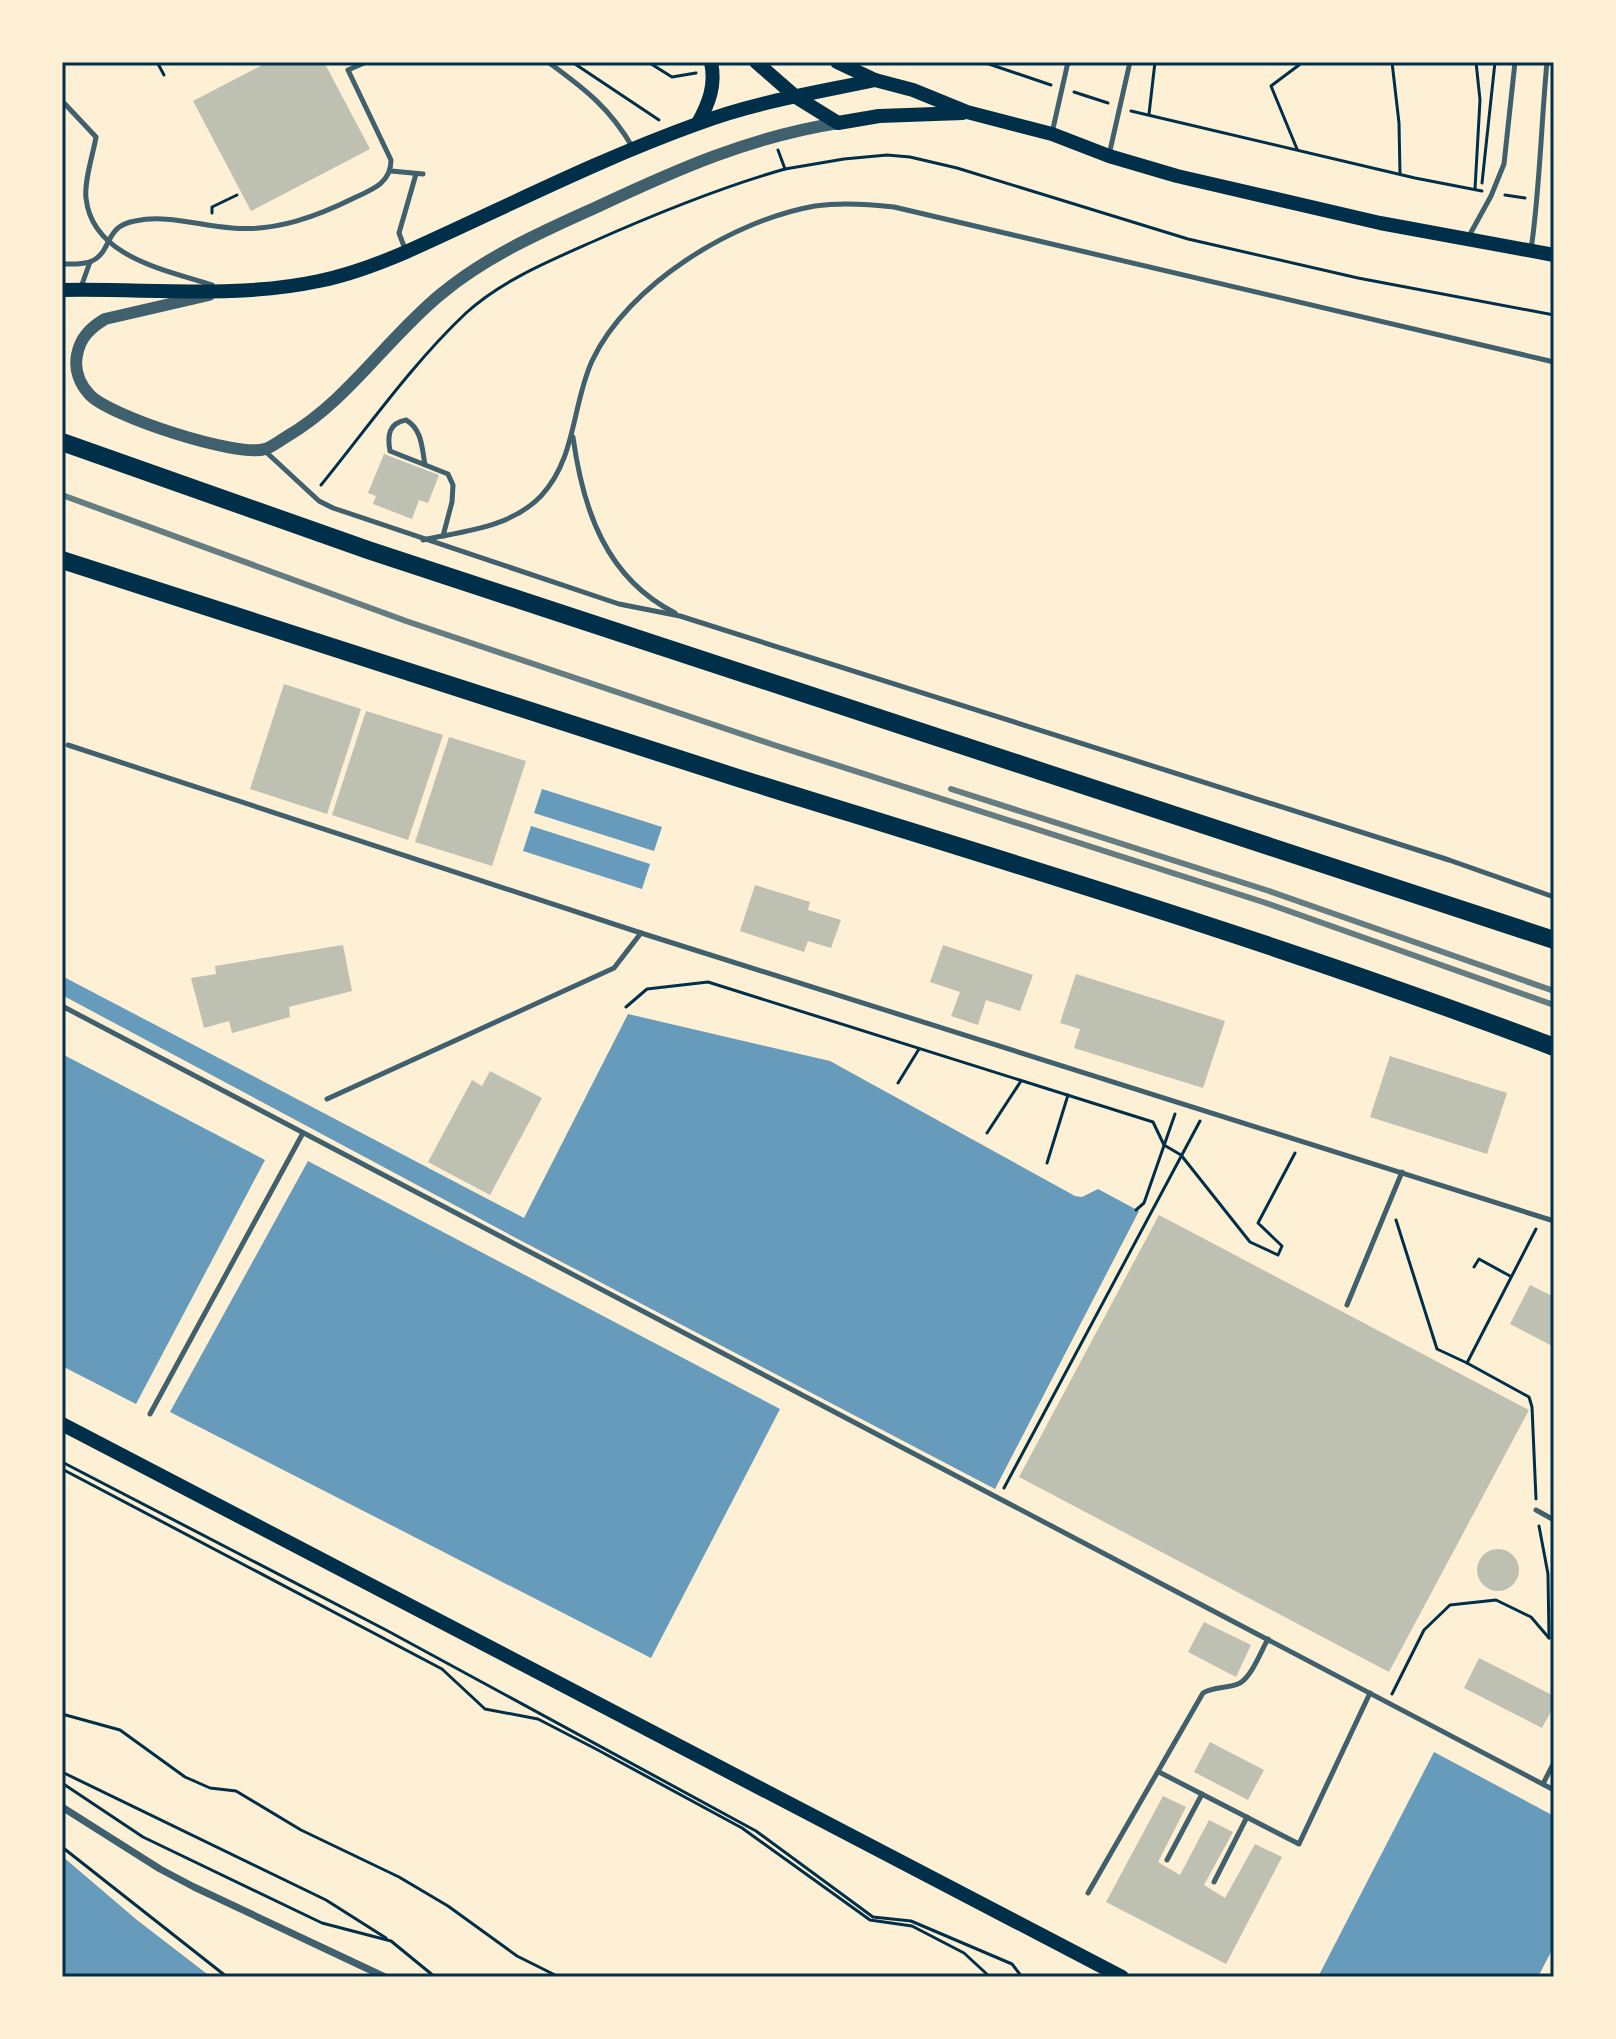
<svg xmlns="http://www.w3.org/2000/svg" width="1616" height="2039" viewBox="0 0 1616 2039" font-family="'Source Sans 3',sans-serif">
  <rect width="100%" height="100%" fill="#fdf0d5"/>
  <g fill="#669bbc">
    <polygon points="542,789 662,827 654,851 534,813"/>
    <polygon points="531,826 650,864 642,889 523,851"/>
    <polygon points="62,976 524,1218 628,1014 830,1061 1075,1196 1082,1197 1098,1189 1139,1211 995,1489 514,1237 62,995"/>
    <polygon points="62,1054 265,1160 136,1404 62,1366"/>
    <polygon points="308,1161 780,1409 651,1658 170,1412"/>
    <polygon points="1434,1752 1554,1816 1554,1946 1538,1977 1318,1977"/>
    <path d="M62 1856 137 1920 211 1977H135C123 1972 78 1977 62 1977Z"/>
  </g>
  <g fill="#bec0b2">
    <polygon points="268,62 324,62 370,149 251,211 193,101"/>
    <polygon points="384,454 439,475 428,503 419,500 412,519 373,504 376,496 368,493"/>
    <polygon points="284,684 361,709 327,814 250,789"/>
    <polygon points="366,711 443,735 408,840 332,815"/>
    <polygon points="449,737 526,761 492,866 415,842"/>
    <polygon points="755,885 810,902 808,910 841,920 831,948 808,941 804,952 740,931"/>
    <polygon points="343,945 352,991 289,1007 290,1017 232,1033 229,1021 204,1028 191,978 216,974 215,966"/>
    <polygon points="943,945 1033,975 1020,1011 986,1000 978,1025 951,1016 960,992 930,982"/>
    <polygon points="1076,974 1225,1021 1203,1088 1074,1048 1080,1029 1060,1023"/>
    <polygon points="1390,1056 1507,1093 1487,1154 1370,1117"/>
    <polygon points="490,1071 542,1098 490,1195 428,1162 472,1080 482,1086"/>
    <polygon points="1159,1215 1529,1410 1389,1672 1019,1477"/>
    <polygon points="1530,1285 1554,1297 1554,1347 1510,1324"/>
    <circle cx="1498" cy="1570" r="21"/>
    <polygon points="1204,1622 1251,1645 1236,1677 1188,1652"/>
    <polygon points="1479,1658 1554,1696 1554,1706 1542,1728 1464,1688"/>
    <polygon points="1210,1742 1264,1770 1248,1800 1194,1772"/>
    <polygon points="1163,1796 1186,1807 1158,1862 1180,1875 1209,1820 1233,1832 1204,1885 1225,1898 1255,1844 1282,1857 1226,1964 1106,1902"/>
  </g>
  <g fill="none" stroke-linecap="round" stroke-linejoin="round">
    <g stroke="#003049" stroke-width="3">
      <polyline points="157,62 164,75"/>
      <polyline points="572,62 659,120"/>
      <polyline points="648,62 672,77 696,73"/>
      <polyline points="983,62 1051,85"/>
      <polyline points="1392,62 1399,123 1400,174"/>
      <polyline points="1074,92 1108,103"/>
      <polyline points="1131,111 1415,178 1482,191"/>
      <polyline points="1149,114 1155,62"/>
      <polyline points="1297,149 1271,86 1303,62"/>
      <polyline points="778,150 785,169 844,159 887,155 910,157 957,168 1188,239 1358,278 1554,315"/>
      <polyline points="1482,183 1495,62"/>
      <polyline points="1475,189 1480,100 1476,62"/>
      <polyline points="1505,195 1525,198"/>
      <polyline points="212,213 212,207 237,195"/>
      <path d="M321 485C368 427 412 364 466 313 501 281 549 261 592 242 655 214 718 188 785 169"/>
      <polyline points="626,1007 647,989 708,982 1153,1122 1164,1145 1181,1155 1250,1242 1278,1255 1282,1246 1258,1223 1295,1153"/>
      <polyline points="898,1083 919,1049"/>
      <polyline points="987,1133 1021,1081"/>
      <polyline points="1047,1163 1068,1095"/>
      <polyline points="1136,1210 1144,1203 1175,1114"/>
      <polyline points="1396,1220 1437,1349 1467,1363"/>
      <polyline points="1474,1267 1479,1259 1510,1276"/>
      <polyline points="62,1462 386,1630 756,1831 873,1917 911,1921 1012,1964 1022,1977"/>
      <polyline points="62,1469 442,1669 485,1709 538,1719 596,1749 742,1828 870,1920 912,1926 964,1953 990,1977"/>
      <polyline points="1004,1488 1200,1121"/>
      <polyline points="1536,1499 1532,1407 1529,1397 1467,1363 1536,1229"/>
      <polyline points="1539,1526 1548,1574 1549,1638"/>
      <polyline points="1392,1694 1424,1630 1450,1605 1496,1600 1531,1617 1549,1638"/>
      <polyline points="62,1714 120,1730 185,1777 210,1788 236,1791 301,1830 399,1877 448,1906 517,1956 559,1977"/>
      <polyline points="62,1772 326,1900 386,1938"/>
      <polyline points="62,1783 143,1837 322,1923 391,1941 435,1977"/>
      <polyline points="62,1847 227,1977"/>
    </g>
    <g stroke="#3f606c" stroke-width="5">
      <path d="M548 62C585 89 610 108 633 148"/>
      <path d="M65 104 96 137C93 155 84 181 86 198 92 257 166 270 212 285"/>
      <polyline points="1052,133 1068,62"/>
      <polyline points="1109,155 1130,62"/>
      <polyline points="391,171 423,174"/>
      <polyline points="1469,236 1491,196 1504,164 1515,62"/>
      <polyline points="405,249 399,233 416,174"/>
      <path d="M1531 250C1540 188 1541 125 1547 62"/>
      <path d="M62 264C71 264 84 265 92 261 112 252 104 226 135 221 167 214 200 226 232 228 276 232 318 216 356 197 374 189 391 182 391 160L348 70 364 63"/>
      <polyline points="81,287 90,262"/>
      <path d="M573 437C583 510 606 578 675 613"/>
      <polyline points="265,451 319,501 333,508 619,604 680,616 1449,860 1554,897"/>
      <path d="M425 465C422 448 422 429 406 420 389 423 387 435 390 451L448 474 453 485 452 502 443 536"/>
      <path d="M423 540C464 531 510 528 541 496 576 459 572 405 592 361 628 284 734 220 815 206 842 202 868 204 894 207L1554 362"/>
      <polyline points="68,745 641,933 1554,1221"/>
      <polyline points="62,1006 1554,1790"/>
      <polyline points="327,1099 614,968 641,933"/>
      <polyline points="1347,1305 1402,1172"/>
      <polyline points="150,1414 303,1133"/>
      <polyline points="1536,1510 1554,1520"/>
      <polyline points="1159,1772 1299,1844 1370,1693"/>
      <polyline points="1543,1784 1554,1762"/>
      <polyline points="1167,1860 1202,1794"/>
      <polyline points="1214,1882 1247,1817"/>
      <path d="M1088 1893 1203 1693C1214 1686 1228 1689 1240 1683 1252 1676 1261 1651 1268 1639"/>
    </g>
    <polyline stroke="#3f606c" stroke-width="7" points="62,1807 160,1869 194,1887 385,1977"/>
    <path stroke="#3f606c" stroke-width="12" d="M209 295 105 319C90 328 80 338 77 355 74 370 80 384 89 394 108 416 238 458 265 449 272 447 279 441 286 437 348 401 386 339 441 294 488 255 544 231 599 206 678 169 750 137 838 123"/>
    <g stroke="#003049" stroke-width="14">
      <polyline points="756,62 796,97 838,123 879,116 963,113"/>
      <polyline points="837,62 875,80 913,90 967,112 1052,134 1109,156 1177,176 1380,223 1554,255"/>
      <path d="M698 123C709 103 716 85 711 62"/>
      <path d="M62 290C147 288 235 299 319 281 349 275 378 264 406 252 502 209 597 160 697 124 754 102 815 93 875 80"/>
      <polyline points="62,1424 1122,1977"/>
    </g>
    <g stroke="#003049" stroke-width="18">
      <polyline points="62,442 368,550 1554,940"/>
      <path d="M62 560C287 633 512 707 738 778 1011 863 1286 945 1554 1047"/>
    </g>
    <g stroke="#657d81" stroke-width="6">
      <polyline points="62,495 406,621 774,745 1266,903 1554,1005"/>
      <polyline points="951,789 1269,891 1554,991"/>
    </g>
  </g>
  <rect width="1616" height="2039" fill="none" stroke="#fdf0d5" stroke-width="128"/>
  <rect x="64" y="64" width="1488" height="1911" fill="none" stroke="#003049" stroke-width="3"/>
</svg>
